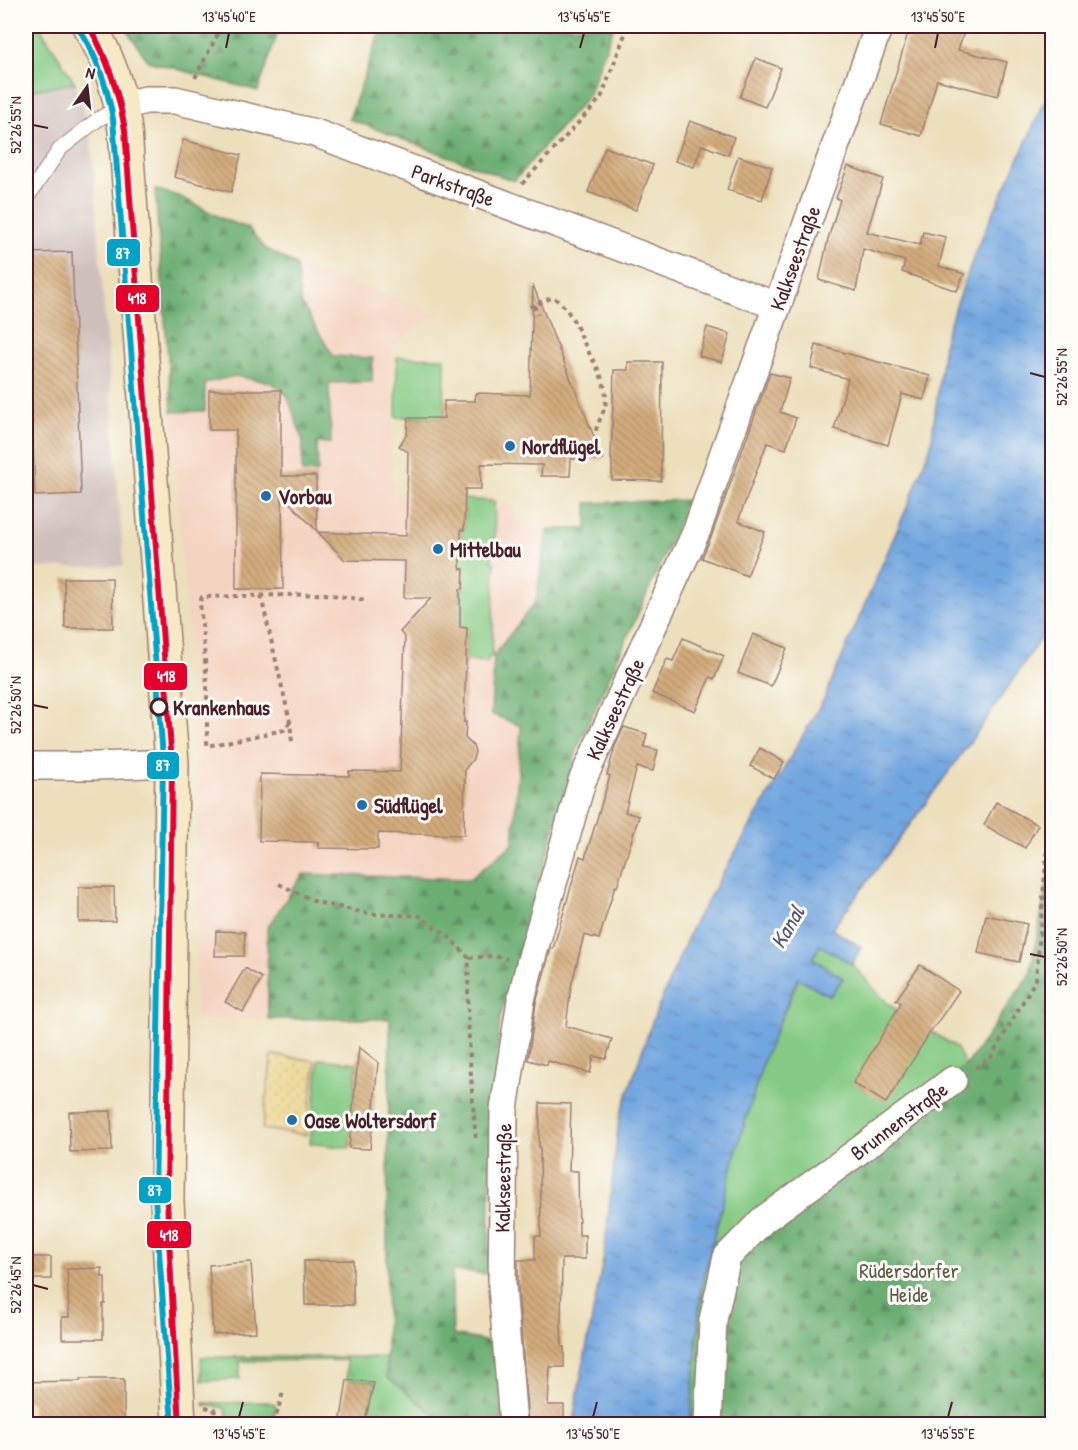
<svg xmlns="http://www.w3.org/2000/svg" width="1078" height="1450" viewBox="0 0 1078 1450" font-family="'Patrick Hand',sans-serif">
  <defs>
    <pattern id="grass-tufts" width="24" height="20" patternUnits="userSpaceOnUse" patternTransform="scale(1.5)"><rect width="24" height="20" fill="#85ca84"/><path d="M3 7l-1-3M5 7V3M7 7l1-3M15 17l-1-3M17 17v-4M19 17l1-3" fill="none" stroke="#74ad72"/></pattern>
    <pattern id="forest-firs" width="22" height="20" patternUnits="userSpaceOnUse" patternTransform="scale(1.5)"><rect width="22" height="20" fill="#6cae72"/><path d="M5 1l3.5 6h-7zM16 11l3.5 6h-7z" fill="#5b8d5e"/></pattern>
    <pattern id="sand-dots" width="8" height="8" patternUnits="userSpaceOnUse" patternTransform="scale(1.5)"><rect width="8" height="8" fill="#eeda9e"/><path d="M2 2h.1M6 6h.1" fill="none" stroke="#cebb88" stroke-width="1.8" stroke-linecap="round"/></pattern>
    <pattern id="water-ripples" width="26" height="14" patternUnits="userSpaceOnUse" patternTransform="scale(1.5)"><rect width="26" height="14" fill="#72a6df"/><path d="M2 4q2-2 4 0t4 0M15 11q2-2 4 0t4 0" fill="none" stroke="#6087b5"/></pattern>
    <pattern id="building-back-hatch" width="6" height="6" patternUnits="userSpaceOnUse" patternTransform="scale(1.5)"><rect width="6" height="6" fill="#d3ac7c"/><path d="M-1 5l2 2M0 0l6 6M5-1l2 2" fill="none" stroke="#ad8b66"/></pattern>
  </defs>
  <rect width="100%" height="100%" fill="#fdfcf7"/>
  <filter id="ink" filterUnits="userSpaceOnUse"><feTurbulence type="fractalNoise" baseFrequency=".0167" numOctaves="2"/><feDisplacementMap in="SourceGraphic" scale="12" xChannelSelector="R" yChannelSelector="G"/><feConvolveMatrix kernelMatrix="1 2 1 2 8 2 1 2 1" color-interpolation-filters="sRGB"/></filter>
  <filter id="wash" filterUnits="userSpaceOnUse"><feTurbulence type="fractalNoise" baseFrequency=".008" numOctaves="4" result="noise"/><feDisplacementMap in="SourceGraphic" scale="24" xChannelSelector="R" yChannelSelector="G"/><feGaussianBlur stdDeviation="1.35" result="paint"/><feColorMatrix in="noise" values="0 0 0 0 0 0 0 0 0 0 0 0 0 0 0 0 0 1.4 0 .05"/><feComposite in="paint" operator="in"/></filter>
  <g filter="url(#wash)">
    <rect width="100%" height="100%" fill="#ecdfbc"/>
    <polygon fill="#f4d3c1" points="155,189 181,197 225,220 248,228 265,248 296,265 439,312 402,339 392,352 392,501 407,497 494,501 517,506 516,521 547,529 587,529 587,503 689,500 578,747 500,1019 196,1019 199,778"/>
    <polygon fill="#d0c0bc" points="75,83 91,139 124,566 26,568 26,91"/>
    <g fill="url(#grass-tufts)" stroke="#687458" stroke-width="1.5">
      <polygon points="201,1357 386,1357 387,1377 443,1422 443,1424 398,1424 385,1422 387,1413 369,1408 375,1382 363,1380 347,1380 346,1360 240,1361 240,1379 202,1381"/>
      <polygon points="268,1402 275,1404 276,1408 272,1424 221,1424 220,1421 228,1418 225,1408 204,1405 204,1403"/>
    </g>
    <g fill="url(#forest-firs)" stroke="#5b664e" stroke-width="1.5">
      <polygon points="124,26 280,26 258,91 148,61"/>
      <polygon points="382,26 614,26 588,96 514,181 349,119"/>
      <polygon points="155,189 181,197 225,220 248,228 265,248 296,265 301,303 333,356 373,358 372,382 329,383 331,443 317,443 318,472 302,473 303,441 287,395 272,383 235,376 205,383 205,411 172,412"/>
      <path d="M689 500 578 747 500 1019C493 1103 489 1189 489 1274L452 1271 453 1335 496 1343 503 1424H443V1422L387 1377 386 1357 387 1221 390 1019H268L267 928 303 874 470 879 513 844 521 726 491 714 494 655 536 601 547 529H587V503Z"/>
      <polygon points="1052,856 1052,1424 690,1424 701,1287 712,1244 758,1213 966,1066 1030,974"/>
    </g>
    <polygon fill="url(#sand-dots)" stroke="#9c7c64" stroke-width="1.5" points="272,1055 316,1061 306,1135 262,1129"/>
    <g fill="#85ca84" stroke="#687458" stroke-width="1.5">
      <polygon points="26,26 39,26 75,83 26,91"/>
      <polygon points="397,357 445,358 444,418 396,417"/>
      <polygon points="462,499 494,501 495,537 493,538 492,562 495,563 492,657 488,656 488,662 466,661 467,628 457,627 441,599 460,600 460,589 463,589 464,570 460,569 461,529 464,529 465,512"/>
      <polygon points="820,945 852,964 888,1004 956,1047 966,1066 758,1213 712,1244 737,1148 766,1053 799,978 830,996 843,978 813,959"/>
      <polygon points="319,1059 357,1063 349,1148 310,1143"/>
    </g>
    <path fill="url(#water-ripples)" stroke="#5e6285" stroke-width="1.5" d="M1052 86V620C985 727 908 827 832 929L861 947 852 964 820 945 813 959 843 978 830 996 798 978 766 1053 737 1148 712 1244 701 1287 690 1424H575V1408L604 1255 619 1119 652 1022 693 925 823 701 910 500 931 445 945 336 977 248Z"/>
    <g id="blocks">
      <g fill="url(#building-back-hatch)">
        <polygon points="910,26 966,26 958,50 1007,62 998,96 937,80 921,136 881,124"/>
        <polygon points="756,58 781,68 765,107 740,97"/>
        <polygon points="690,121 734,137 728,155 702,145 694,167 675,161"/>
        <polygon points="183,140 241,155 231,192 174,177"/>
        <polygon points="605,147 653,165 636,210 588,192"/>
        <polygon points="738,156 772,167 762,200 727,190"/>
        <polygon points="848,166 883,179 867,232 920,245 923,232 946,237 939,266 964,274 957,291 902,272 905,261 863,249 856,291 819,280 828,239 840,200 836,198"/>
        <polygon points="72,252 81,494 35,496 26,253"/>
        <polygon points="533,285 603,459 571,459 570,476 541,476 542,465 481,464 481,489 465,489 464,530 461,529 460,566 461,569 464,569 463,589 460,589 460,627 467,628 464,722 466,722 465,738 473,746 475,752 473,759 465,769 464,835 378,833 378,849 318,848 318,842 259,841 260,774 349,776 349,771 400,772 405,637 400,632 431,598 404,598 405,561 345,560 318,532 406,536 408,452 399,446 407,434 408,418 444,418 444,401 475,401 476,393 530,395"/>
        <polygon points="707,327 730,334 722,362 699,356"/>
        <polygon points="816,345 930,376 924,400 902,394 888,445 834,429 848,379 811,368"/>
        <polygon points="628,362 662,362 661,481 612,480 612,459 611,459 614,370 628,370"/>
        <polygon points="770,373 790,378 780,412 796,418 786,449 767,443 738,521 765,532 747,576 702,558 712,535"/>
        <polygon points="209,390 281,390 281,476 316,476 317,531 282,495 283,589 236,589 236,430 209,430"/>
        <polygon points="64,578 112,578 113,628 65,628"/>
        <polygon points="753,634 787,648 771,686 738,673"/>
        <polygon points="683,638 724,656 714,679 710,677 695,711 652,693 667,659 673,661"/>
        <polygon points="624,727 647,734 644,747 658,750 653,771 637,767 625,812 639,816 617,887 615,886 599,939 584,935 571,987 566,1026 612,1039 606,1059 594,1056 590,1073 548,1061 547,1065 528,1060 536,1003 551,948 553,949 580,856 585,858 610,776 607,775 615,746"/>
        <polygon points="760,748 784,762 774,779 750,766"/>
        <polygon points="996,802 1038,825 1025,848 984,825"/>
        <polygon points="79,887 114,887 115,921 79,922"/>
        <polygon points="986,915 1027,924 1019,962 978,953"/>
        <polygon points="216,931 245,932 244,956 215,956"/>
        <polygon points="920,965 959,991 935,1026 934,1026 886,1103 853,1083 901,1003 896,1000"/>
        <polygon points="245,968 262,978 243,1012 225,1002"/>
        <polygon points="359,1047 378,1062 370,1149 349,1148"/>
        <polygon points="540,1103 571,1104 569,1171 578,1171 579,1235 585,1235 585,1259 562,1259 561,1324 562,1347 564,1347 564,1367 550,1367 548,1405 564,1405 564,1425 528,1425 518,1285 518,1260 535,1260 535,1236 541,1236 540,1147 539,1147"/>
        <polygon points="111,1111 112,1151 70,1152 69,1112"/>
        <rect x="26" y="1257" width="25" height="22"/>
        <polygon points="353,1260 353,1305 305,1305 304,1261"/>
        <polygon points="251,1262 256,1332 213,1334 209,1265"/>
        <polygon points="102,1268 102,1277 105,1277 105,1304 103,1304 103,1339 62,1339 62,1317 69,1317 67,1269"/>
        <polygon points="80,1379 124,1379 124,1425 32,1425 32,1402 26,1402 26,1382 80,1381"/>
        <polygon points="347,1380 363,1381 374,1383 364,1425 340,1425"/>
      </g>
    </g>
  </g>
  <g filter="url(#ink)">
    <use href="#blocks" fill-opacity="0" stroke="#9b7f74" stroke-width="1.5"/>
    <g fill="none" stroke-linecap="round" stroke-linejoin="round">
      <g stroke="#9b7f74" stroke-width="16">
        <polyline id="lane" points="26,199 60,149 97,120 121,106"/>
      </g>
      <g stroke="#9b7f74" stroke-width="30">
        <g id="street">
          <polyline points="121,106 146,100 175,100 315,133 777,306"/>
          <polyline points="26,766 97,766 172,763"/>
          <polyline points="513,1424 502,1286 504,1109 521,1000 530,964 582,781 697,530 723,455 879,26"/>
          <polyline points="708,1424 713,1320 727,1257 763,1220 856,1153 953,1080"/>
        </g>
      </g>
      <g stroke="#9b7f74" stroke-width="36">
        <path id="secondary" d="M89 26C109 57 120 93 125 130L172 763 167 1201 179 1424"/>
      </g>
      <g stroke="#9b7f74" stroke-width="4" stroke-dasharray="4.5 4.5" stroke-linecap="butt">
        <polyline points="195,78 222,26"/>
        <polyline points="522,184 601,98 628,26"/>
        <polyline points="534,305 537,315"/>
        <path d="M530 307 553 297C572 310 578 331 588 351 597 368 605 379 606 399 606 411 597 422 595 434"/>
        <polyline points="261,596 290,722 292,742"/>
        <polyline points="290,722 284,730 207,746 207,683 200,602 202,597 325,594 365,600"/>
        <path d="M279 884 316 902 370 914 420 916 450 938 469 958C466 1019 471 1080 476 1141"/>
        <polyline points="469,958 494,956 507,959"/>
        <polyline points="975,1068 990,1059 1036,979 1052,794"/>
        <polyline points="205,1407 214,1409 218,1424"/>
        <polyline points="274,1424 283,1392"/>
      </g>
      <use href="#lane" stroke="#fff" stroke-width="14"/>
      <use href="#street" stroke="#fff" stroke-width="27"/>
      <use href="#secondary" stroke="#f7e9c3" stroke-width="33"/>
      <g stroke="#fdfcf7" stroke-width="10">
        <path id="bus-1" d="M89 26C108 59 119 93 125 130L172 763 167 1201 179 1424"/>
      </g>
      <use href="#bus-1" stroke="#e4002b" stroke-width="6"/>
      <g stroke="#fdfcf7" stroke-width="10">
        <path id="tram-1" d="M77 26C97 55 107 85 113 119L162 745 163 763 155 1198 172 1424"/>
      </g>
      <use href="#tram-1" stroke="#04a2c6" stroke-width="6"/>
    </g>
  </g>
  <path fill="none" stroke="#4a1f2b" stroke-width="2" d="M226 48 229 33M580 48 584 33M935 48 938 33M33 125 48 128M1030 373 1045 377M33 705 48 708M1030 954 1045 957M33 1285 48 1289M239 1417 243 1402M593 1417 597 1402M948 1417 952 1402"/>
  <g fill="#1f6fb2" stroke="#fdfcf7" stroke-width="2">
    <circle cx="510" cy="446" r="6"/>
    <circle cx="266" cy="496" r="6"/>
    <circle cx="438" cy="549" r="6"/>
    <circle cx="362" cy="805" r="6"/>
    <circle cx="292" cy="1120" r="6"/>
  </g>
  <circle fill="#fdfcf7" stroke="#4a1f2b" stroke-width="3" cx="159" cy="707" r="8"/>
  <g text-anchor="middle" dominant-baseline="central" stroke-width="6" stroke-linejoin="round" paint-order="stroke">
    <g font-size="21" fill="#4a1f2b" stroke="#fdfcf7">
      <text transform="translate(453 185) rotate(20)">Parkstraße</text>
      <text transform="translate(795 258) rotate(-70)">Kalkseestraße</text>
      <text transform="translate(615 709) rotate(-65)">Kalkseestraße</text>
      <text transform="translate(899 1121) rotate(-37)">Brunnenstraße</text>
      <text transform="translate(503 1178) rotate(-89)">Kalkseestraße</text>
    </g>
    <g font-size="21" font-weight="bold" fill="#4a1f2b" stroke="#fdfcf7" text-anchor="start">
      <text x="522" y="446">Nordflügel</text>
      <text x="278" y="496">Vorbau</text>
      <text x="450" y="549">Mittelbau</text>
      <text x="374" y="805">Südflügel</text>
      <text x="304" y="1120">Oase Woltersdorf</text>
    </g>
    <g font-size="21" font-weight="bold" fill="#4a1f2b" stroke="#fdfcf7" text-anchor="start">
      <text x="173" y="707">Krankenhaus</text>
    </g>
    <g font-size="21" fill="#5f5b4a" stroke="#fdfcf7">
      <text x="909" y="1270">Rüdersdorfer<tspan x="909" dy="24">Heide</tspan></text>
    </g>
    <g font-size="22" font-style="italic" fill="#5a5573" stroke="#fdfcf7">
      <text transform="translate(787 927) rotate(-60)">Kanal</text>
    </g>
  </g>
  <g stroke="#fdfcf7" stroke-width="2">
    <rect x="106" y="238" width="35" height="29" rx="6" fill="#04a2c6"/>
    <rect x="115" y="284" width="45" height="29" rx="6" fill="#e4002b"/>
    <rect x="143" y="662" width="45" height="29" rx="6" fill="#e4002b"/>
    <rect x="146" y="751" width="34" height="29" rx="6" fill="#04a2c6"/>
    <rect x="138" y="1176" width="34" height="28" rx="6" fill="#04a2c6"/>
    <rect x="146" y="1220" width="46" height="29" rx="6" fill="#e4002b"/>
  </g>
  <g font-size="16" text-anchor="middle" font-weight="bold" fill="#fff">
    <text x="123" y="259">87</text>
    <text x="137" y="304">418</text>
    <text x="166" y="682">418</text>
    <text x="163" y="771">87</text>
    <text x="155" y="1196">87</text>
    <text x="169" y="1241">418</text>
  </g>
  <rect width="1078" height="1450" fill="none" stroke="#fdfcf7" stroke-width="66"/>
  <g transform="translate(87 87) rotate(14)" stroke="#fdfcf7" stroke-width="4.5" paint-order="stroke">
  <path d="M0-4.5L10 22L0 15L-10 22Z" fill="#4a1f2b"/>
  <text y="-9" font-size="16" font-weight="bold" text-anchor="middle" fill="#4a1f2b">N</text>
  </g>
  <rect x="33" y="33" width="1012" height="1384" fill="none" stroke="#4a1f2b" stroke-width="2"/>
  <g font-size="15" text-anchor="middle" fill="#4a1f2b">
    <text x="229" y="22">13°45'40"E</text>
    <text x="584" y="22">13°45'45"E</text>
    <text x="938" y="22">13°45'50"E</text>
    <text transform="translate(16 125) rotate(-90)" y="5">52°26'55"N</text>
    <text transform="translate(1062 377) rotate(-90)" y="5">52°26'55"N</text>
    <text transform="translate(16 705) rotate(-90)" y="5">52°26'50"N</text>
    <text transform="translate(1062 957) rotate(-90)" y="5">52°26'50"N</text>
    <text transform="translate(16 1285) rotate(-90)" y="5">52°26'45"N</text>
    <text x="239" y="1439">13°45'45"E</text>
    <text x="593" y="1439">13°45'50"E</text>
    <text x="948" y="1439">13°45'55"E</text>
  </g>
</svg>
